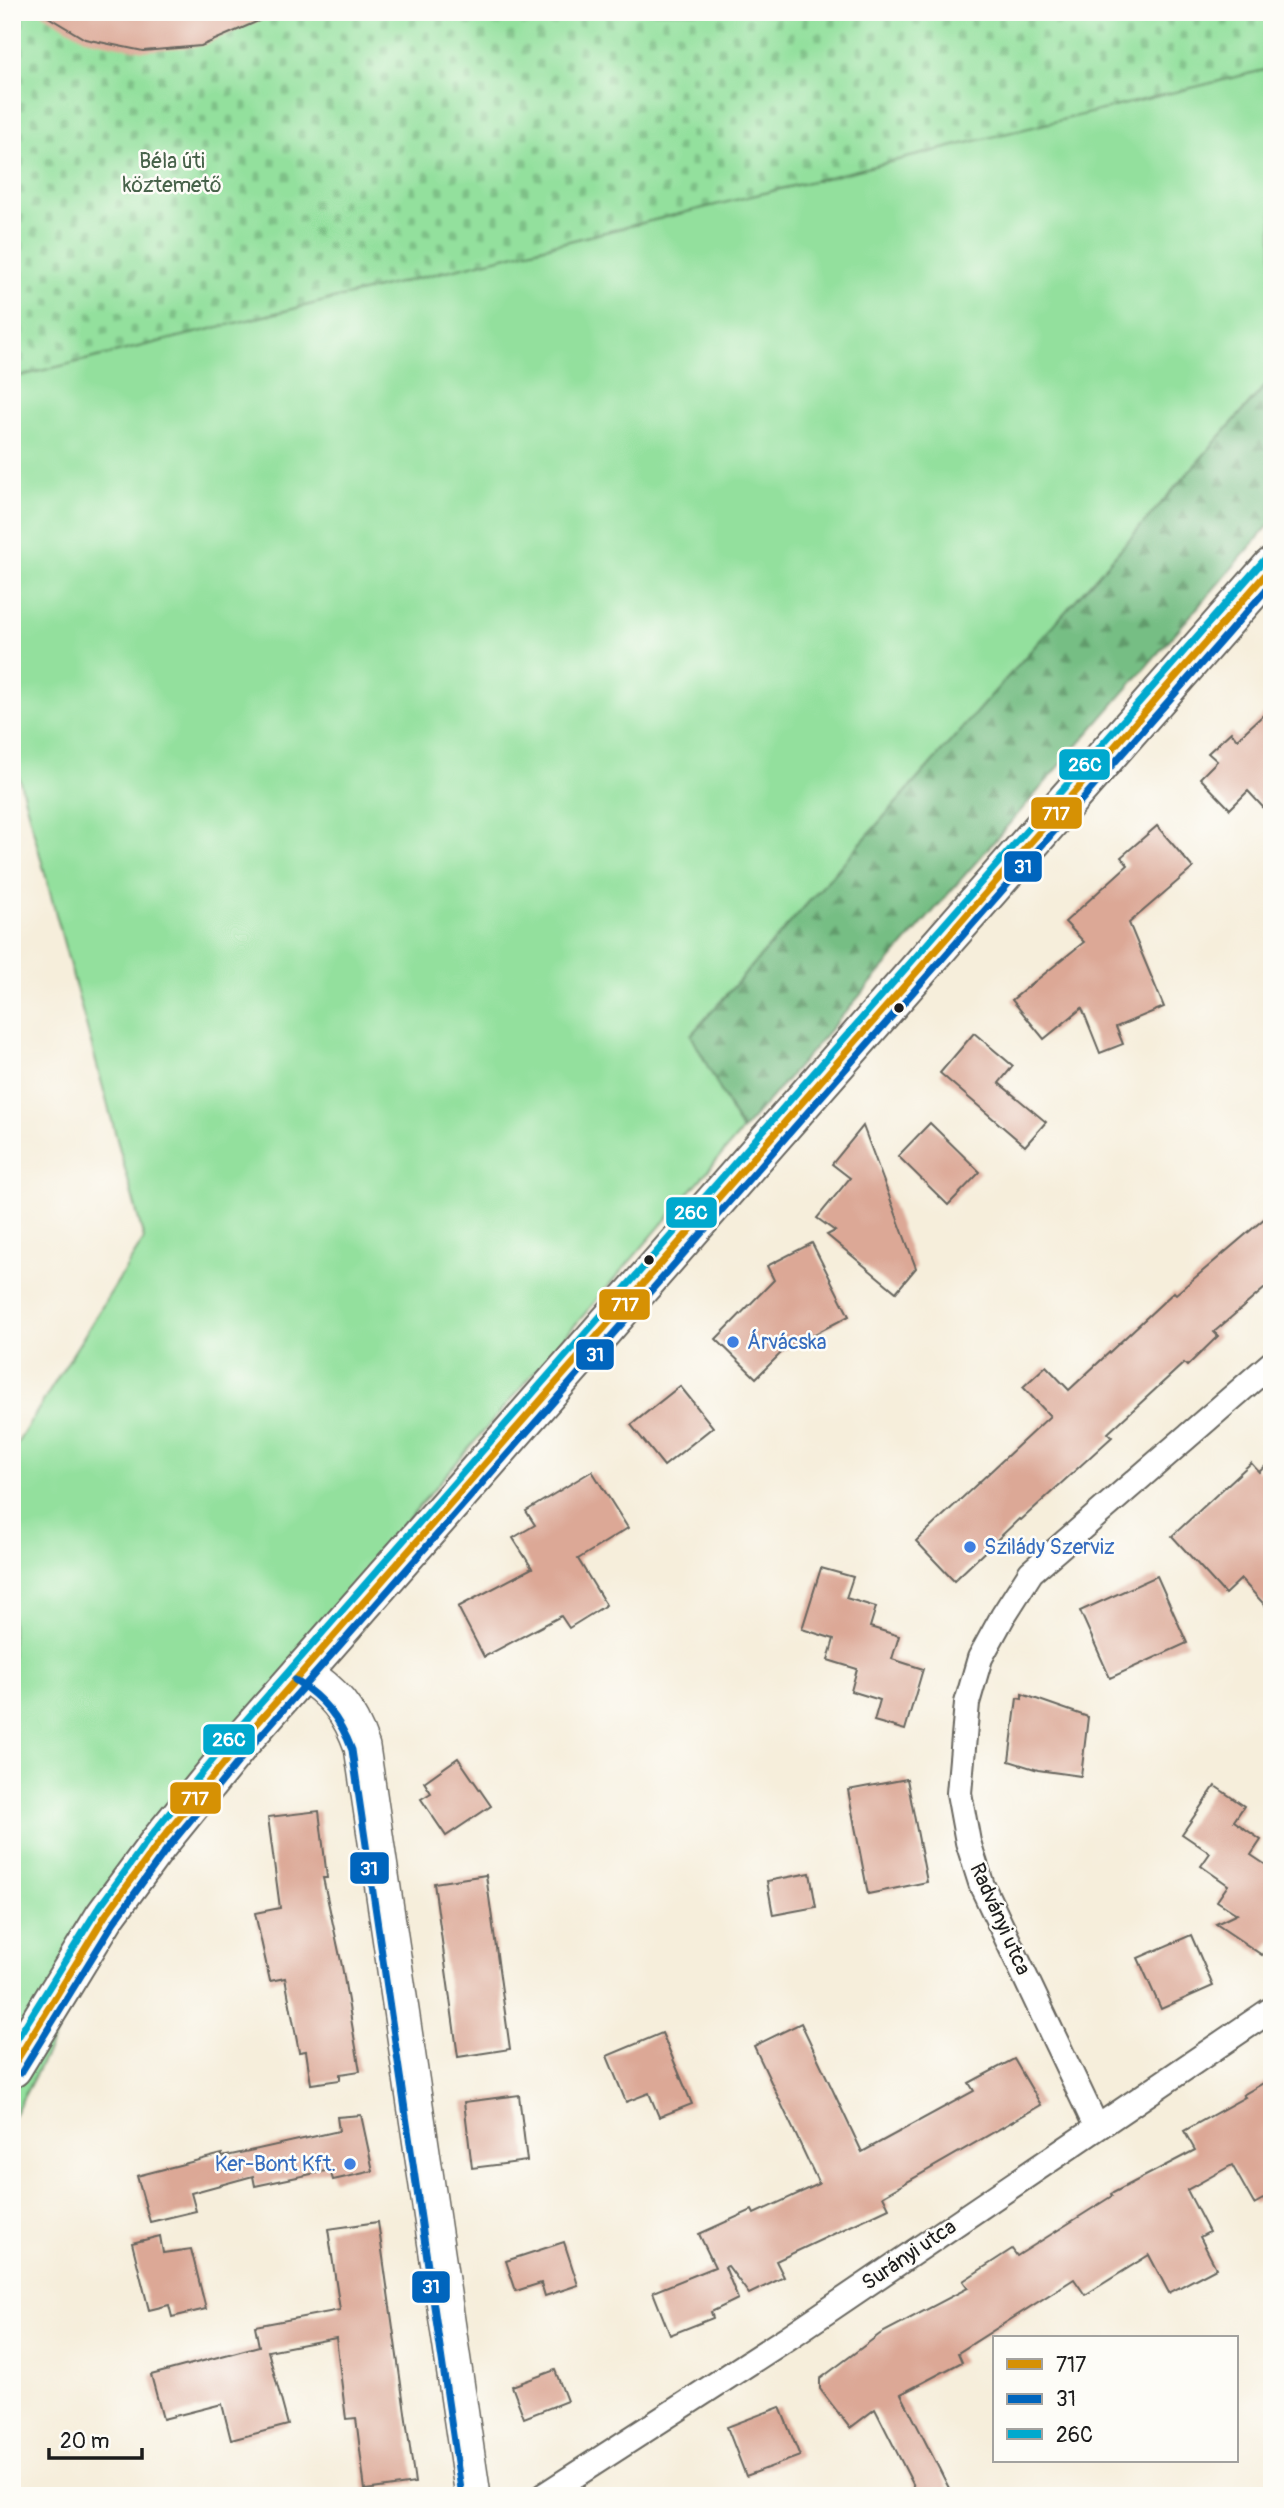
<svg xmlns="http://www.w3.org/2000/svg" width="1284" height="2508" viewBox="0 0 1284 2508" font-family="Pangolin,sans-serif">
  <defs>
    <pattern id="forest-firs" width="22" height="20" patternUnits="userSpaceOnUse" patternTransform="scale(1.75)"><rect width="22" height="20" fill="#76be84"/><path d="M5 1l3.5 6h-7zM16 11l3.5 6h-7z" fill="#609a6b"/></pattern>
    <pattern id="cemetery-stones" width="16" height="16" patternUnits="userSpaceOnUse" patternTransform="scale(1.75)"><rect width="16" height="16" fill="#93e09d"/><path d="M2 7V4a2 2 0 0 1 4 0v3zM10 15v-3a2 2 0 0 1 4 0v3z" fill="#7ec087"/></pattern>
  </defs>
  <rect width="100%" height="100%" fill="#fdfcf7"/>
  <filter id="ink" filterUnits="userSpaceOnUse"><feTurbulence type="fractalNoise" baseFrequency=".0143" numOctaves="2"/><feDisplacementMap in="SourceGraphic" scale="14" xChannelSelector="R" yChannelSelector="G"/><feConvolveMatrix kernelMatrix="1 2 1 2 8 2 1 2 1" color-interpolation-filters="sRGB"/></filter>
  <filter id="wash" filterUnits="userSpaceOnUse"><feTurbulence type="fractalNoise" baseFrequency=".00686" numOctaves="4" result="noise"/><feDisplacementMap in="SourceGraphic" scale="28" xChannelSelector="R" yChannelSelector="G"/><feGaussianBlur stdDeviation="1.57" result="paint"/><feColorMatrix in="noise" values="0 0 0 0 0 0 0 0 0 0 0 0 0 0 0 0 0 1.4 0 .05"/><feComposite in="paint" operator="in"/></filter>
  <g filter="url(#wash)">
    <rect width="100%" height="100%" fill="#f6eedb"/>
    <polygon fill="#93e09d" stroke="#587e5c" stroke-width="2" points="1272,68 1272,378 692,1034 742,1131 391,1539 153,1851 12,2119 12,1448 13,1450 144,1239 12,752 12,378"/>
    <polygon fill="url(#forest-firs)" stroke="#496d50" stroke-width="2" points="1272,378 1272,522 742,1131 691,1035"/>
    <polygon fill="url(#cemetery-stones)" stroke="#587e5c" stroke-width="2" points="12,12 1272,12 1272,68 12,378"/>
    <g id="blocks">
      <g fill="#dca896">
        <polygon points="40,12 279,12 201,46 143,51 85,39"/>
        <polygon points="1272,707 1272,817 1248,791 1230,809 1200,778 1217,761 1208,753 1231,732 1237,739"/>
        <polygon points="1157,826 1193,868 1129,923 1164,1007 1116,1027 1123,1044 1100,1053 1082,1008 1044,1039 1012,1000 1084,942 1065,922 1128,865 1121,857"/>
        <polygon points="974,1033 1013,1066 999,1083 1046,1122 1025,1146 940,1073"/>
        <polygon points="930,1123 980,1172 948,1205 898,1156"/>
        <polygon points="863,1126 916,1268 896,1292 827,1235 835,1231 817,1218 850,1178 832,1164"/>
        <polygon points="1272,1212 1272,1282 1214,1332 1218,1336 1187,1366 1184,1363 1108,1433 1112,1437 1021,1520 1019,1519 954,1581 916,1541 1050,1416 1023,1387 1046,1366 1069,1390 1174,1292 1176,1294"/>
        <polygon points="812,1243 849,1316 784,1350 756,1378 716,1339 774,1280 767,1266"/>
        <polygon points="680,1386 713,1427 664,1466 631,1425"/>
        <polygon points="1272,1460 1272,1613 1241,1579 1225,1594 1172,1536 1251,1463 1259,1472"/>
        <polygon points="592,1471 628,1528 578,1559 606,1605 569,1628 561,1616 484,1657 458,1607 532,1568 513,1538 535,1525 526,1511"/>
        <polygon points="821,1568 853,1577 846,1598 876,1607 870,1627 899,1636 892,1659 923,1669 905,1730 874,1721 880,1700 851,1691 857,1669 828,1660 834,1639 802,1629"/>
        <polygon points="1157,1576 1187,1643 1110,1678 1080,1611"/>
        <polygon points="1022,1694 1088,1717 1081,1776 1038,1770 1009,1761 1017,1698 1022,1699"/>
        <polygon points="458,1758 491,1806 446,1836 421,1799 431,1793 424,1782"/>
        <polygon points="907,1779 927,1882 868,1894 848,1790"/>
        <polygon points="1215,1786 1244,1806 1234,1821 1261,1840 1251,1855 1272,1869 1272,1940 1262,1955 1216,1924 1237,1914 1217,1901 1228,1885 1201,1866 1210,1853 1182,1834"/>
        <polygon points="319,1811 327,1878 323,1878 342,1966 360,2071 340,2074 340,2080 311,2084 306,2051 299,2052 285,1978 270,1981 255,1913 280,1908 268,1817"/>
        <polygon points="810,1873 816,1907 773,1915 767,1881"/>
        <polygon points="486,1875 510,2049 458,2057 434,1883"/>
        <polygon points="1191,1935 1213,1986 1161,2009 1138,1958"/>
        <polygon points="801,2023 862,2152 974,2091 969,2083 1014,2059 1041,2105 883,2196 889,2208 776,2261 784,2277 749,2294 728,2266 725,2267 738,2299 711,2312 713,2318 670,2335 653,2292 715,2267 699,2234 752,2210 754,2214 819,2184 754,2046"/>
        <polygon points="662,2033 692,2104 659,2117 649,2093 626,2102 607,2056"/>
        <polygon points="1272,2078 1272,2194 1254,2204 1232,2165 1187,2190 1209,2232 1200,2237 1216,2268 1169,2293 1149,2255 1085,2295 1074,2279 958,2353 962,2362 901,2394 953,2496 919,2496 875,2409 850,2428 820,2389 820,2379 880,2334 968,2288 963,2281 1012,2249 1017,2256 1112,2196 1111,2194 1195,2150 1184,2131 1245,2097 1243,2095"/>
        <polygon points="519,2095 527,2161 472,2168 464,2102"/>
        <polygon points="361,2115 373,2171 333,2180 330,2170 255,2186 253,2176 191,2193 196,2211 150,2222 137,2176 222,2154 222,2157 339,2131 337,2117"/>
        <polygon points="378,2222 415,2483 365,2490 356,2418 346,2419 336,2338 268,2351 288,2425 231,2440 222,2404 163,2419 151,2375 259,2346 255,2326 340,2310 328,2229"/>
        <polygon points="160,2236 163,2253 191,2249 206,2309 172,2317 169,2305 149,2310 132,2243"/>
        <polygon points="564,2242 578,2285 545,2296 541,2283 516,2291 506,2261"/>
        <polygon points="555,2370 567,2401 524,2418 512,2386"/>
        <polygon points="780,2407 800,2456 746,2476 727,2427"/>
      </g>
    </g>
  </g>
  <g filter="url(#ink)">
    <use href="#blocks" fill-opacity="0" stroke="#68665f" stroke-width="2"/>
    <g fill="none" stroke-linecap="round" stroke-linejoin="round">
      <g stroke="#68665f" stroke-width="28">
        <g id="street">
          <polyline points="1096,2126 982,1886 968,1842 959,1793 967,1703 980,1658 1003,1616 1031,1572 1272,1363"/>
          <polyline points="543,2496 789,2337 1272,2009"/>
        </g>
      </g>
      <g stroke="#68665f" stroke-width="38">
        <path id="secondary" d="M301 1671C334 1692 349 1710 362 1747L473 2496"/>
      </g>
      <g stroke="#68665f" stroke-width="42">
        <polyline id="primary" points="12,2068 105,1916 158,1844 240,1743 1272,567"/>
      </g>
      <use href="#street" stroke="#fff" stroke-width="24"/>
      <use href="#secondary" stroke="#fff" stroke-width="35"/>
      <use href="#primary" stroke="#fff" stroke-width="38"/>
      <g stroke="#fdfcf7" stroke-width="12">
        <polyline id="bus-1" points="12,2068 105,1916 158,1844 240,1743 1272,567"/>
      </g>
      <g stroke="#fdfcf7" stroke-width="12">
        <g id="bus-2">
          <path d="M295 1680C323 1698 340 1718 352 1750L462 2496"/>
          <polyline points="21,2073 114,1922 166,1850 248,1750 1272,583"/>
        </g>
      </g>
      <g stroke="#fdfcf7" stroke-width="12">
        <polyline id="bus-3" points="12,2047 97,1910 150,1837 232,1736 1264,560"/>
      </g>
      <use href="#bus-1" stroke="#d69104" stroke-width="7"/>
      <use href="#bus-2" stroke="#0065bd" stroke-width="7"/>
      <use href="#bus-3" stroke="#00a9ce" stroke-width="7"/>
    </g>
  </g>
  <g fill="#1c1c1c" stroke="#fdfcf7" stroke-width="2.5">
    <circle cx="899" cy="1008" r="6"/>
    <circle cx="649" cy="1260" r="6"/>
  </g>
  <g fill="#3f7fe0" stroke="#fdfcf7" stroke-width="2.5">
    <circle cx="733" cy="1342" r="7"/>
    <circle cx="970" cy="1547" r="7"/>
    <circle cx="350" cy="2164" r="7"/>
  </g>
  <g text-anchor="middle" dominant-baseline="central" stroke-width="5" stroke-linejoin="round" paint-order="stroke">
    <g font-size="21" fill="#466149" stroke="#fdfcf7">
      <text x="172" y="161">Béla úti<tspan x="172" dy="24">köztemető</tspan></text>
    </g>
    <g font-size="21" fill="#366cbe" stroke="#fdfcf7" text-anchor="start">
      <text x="747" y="1342">Árvácska</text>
      <text x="984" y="1547">Szilády Szerviz</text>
      <text x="336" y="2164" text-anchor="end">Ker-Bont Kft.</text>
    </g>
    <g font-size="21" fill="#1c1c1c" stroke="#fdfcf7">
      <text transform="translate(1000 1919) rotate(66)">Radványi utca</text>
      <text transform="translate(909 2255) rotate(-34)">Surányi utca</text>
    </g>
  </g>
  <g stroke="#fdfcf7" stroke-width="2.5">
    <rect x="1058" y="748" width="53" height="33" rx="7" fill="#00a9ce"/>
    <rect x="1030" y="796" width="53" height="34" rx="7" fill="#d69104"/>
    <rect x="1003" y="850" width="40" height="33" rx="7" fill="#0065bd"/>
    <rect x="665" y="1196" width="53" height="33" rx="7" fill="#00a9ce"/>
    <rect x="598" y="1288" width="53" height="33" rx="7" fill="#d69104"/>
    <rect x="575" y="1338" width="40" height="33" rx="7" fill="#0065bd"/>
    <rect x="202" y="1723" width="54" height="33" rx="7" fill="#00a9ce"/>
    <rect x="169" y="1781" width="53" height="34" rx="7" fill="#d69104"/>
    <rect x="349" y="1851" width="41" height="34" rx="7" fill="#0065bd"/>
    <rect x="411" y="2270" width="40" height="34" rx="7" fill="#0065bd"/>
  </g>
  <g font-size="19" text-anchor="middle" font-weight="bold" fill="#fff">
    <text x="1085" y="771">26C</text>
    <text x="1056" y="820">717</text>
    <text x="1023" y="873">31</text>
    <text x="691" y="1219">26C</text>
    <text x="625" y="1311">717</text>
    <text x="595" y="1361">31</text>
    <text x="229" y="1746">26C</text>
    <text x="195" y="1805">717</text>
    <text x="369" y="1875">31</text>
    <text x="431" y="2293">31</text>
  </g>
  <rect width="1284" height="2508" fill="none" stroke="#fdfcf7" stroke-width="42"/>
  <rect x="993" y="2336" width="245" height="126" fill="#fdfcf7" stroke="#a3a29f" stroke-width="2"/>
  <rect x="1007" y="2359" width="35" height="10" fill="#d69104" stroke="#a3a29f" stroke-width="2"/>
  <text x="1056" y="2372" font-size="21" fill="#1c1c1c">717</text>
  <rect x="1007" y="2394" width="35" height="10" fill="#0065bd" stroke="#a3a29f" stroke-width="2"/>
  <text x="1056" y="2406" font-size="21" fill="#1c1c1c">31</text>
  <rect x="1007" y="2429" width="35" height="10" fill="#00a9ce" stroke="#a3a29f" stroke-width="2"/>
  <text x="1056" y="2442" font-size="21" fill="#1c1c1c">26C</text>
  <path d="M49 2448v10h93v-10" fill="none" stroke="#1c1c1c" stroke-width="3.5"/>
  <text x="60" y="2448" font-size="21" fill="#1c1c1c" stroke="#fdfcf7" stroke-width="5" paint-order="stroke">20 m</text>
</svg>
